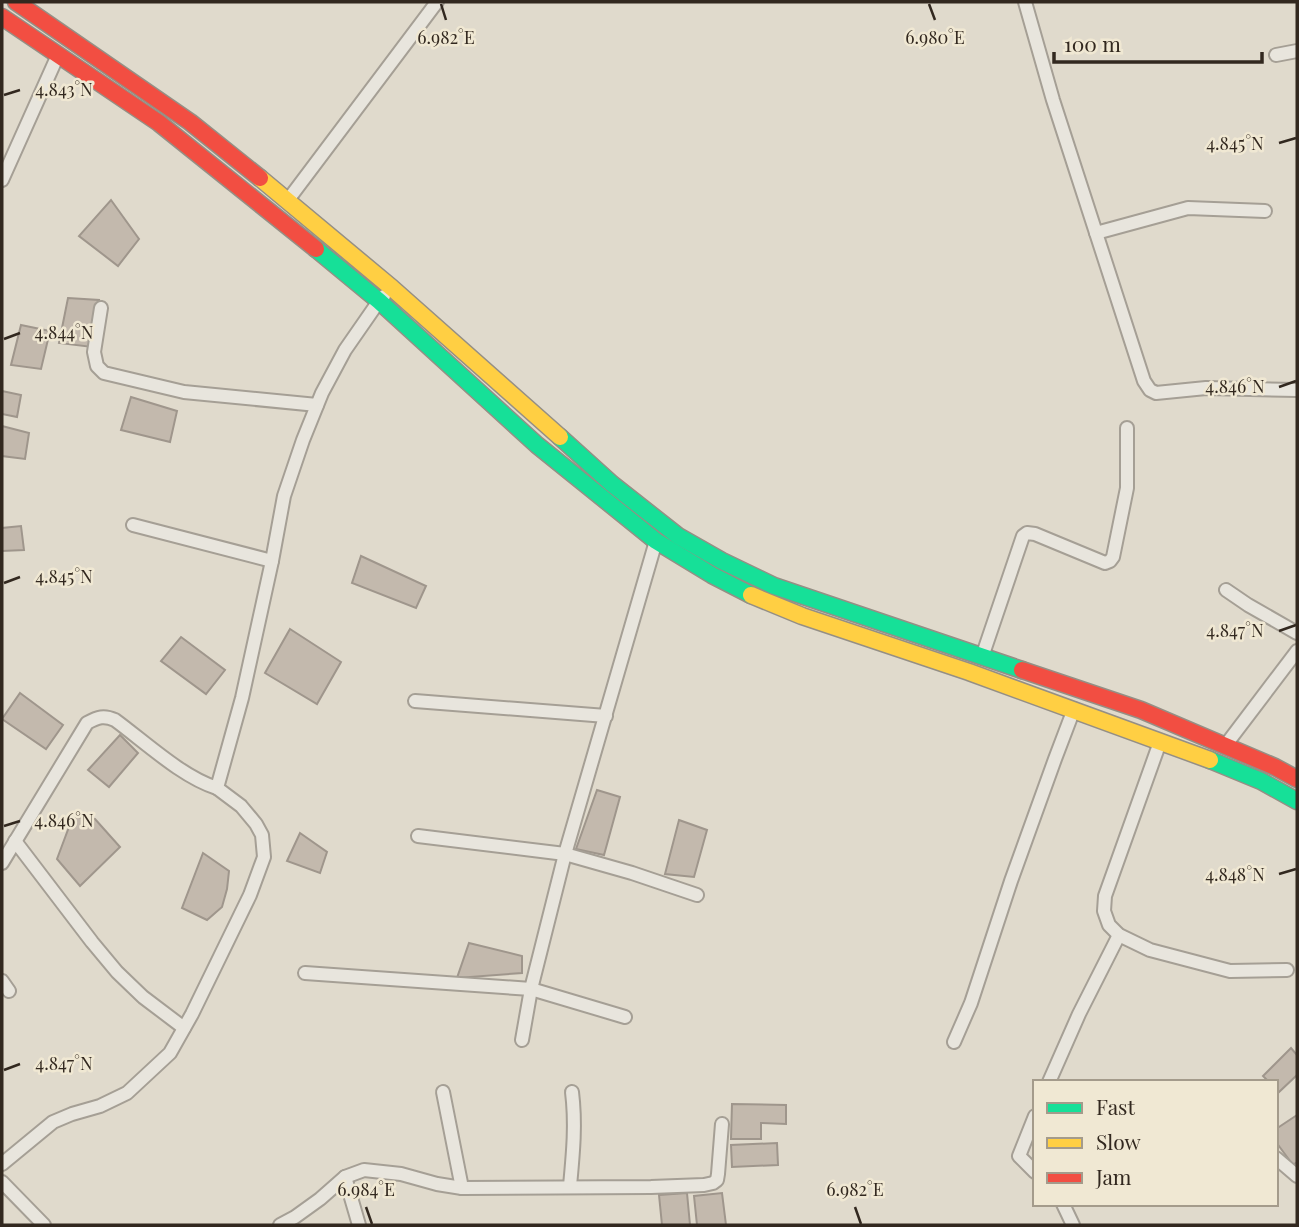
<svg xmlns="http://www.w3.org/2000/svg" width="1299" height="1227" viewBox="0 0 1299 1227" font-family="'Playfair Display',serif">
  <rect width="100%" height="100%" fill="#e0dacc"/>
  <g fill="#c3b9ad" stroke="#9f968c" stroke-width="2">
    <polygon points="111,200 139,239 118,266 79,236"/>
    <polygon points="68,298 99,300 92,347 59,343"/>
    <polygon points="21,325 50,331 41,369 11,365"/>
    <polygon points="2,391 21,395 17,417 2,414"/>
    <polygon points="131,397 177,411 170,442 121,430"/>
    <polygon points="2,426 29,433 25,459 2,456"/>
    <polygon points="21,526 24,550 2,551 2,528"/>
    <polygon points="361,556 426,586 416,608 352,583"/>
    <polygon points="290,629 341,662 317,704 265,673"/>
    <polygon points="181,637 225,670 206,694 161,661"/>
    <polygon points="20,693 63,725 46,749 2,719"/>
    <polygon points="120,735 138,753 109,787 88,770"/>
    <polygon points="597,790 620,797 604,855 576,849"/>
    <polygon points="76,817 95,819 120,847 80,886 57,859 69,827"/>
    <polygon points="679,820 707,830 694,877 665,874"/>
    <polygon points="300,833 327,852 320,873 287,861"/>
    <polygon points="203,853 229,871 227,889 222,907 207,920 182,908"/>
    <polygon points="469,943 522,956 522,973 457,978"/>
    <polygon points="1291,1048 1297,1055 1297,1075 1279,1092 1276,1089 1276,1082 1269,1082 1263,1076"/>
    <polygon points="732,1104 786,1105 786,1124 761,1123 761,1139 731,1139"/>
    <polygon points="1297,1115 1297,1162 1293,1165 1276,1142 1276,1129"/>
    <polygon points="777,1143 778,1165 732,1167 731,1145"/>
    <polygon points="687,1193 690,1225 662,1225 659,1195"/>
    <polygon points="722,1193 726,1225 697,1225 694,1196"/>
  </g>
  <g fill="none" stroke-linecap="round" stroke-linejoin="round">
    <g stroke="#a59f95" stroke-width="16">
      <g id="street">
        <polyline points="1025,2 1053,100 1144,381 1150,390 1156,393 1206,388 1297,390"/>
        <polyline points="1276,55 1297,51"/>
        <polyline points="2,180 58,55"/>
        <polyline points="288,200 437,2"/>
        <polyline points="1096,233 1188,208 1265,211"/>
        <polyline points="101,308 94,352 97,366 104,373 184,392 317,405"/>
        <polyline points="133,525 272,561"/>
        <polyline points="1226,590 1248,605 1297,633"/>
        <polyline points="982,657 1023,536 1027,533 1035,534 1105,563 1110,561 1113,557 1127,488 1127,428"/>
        <polyline points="415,701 606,716"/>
        <polyline points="1160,742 1105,896 1104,911 1109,925 1119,935 1150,950 1230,971 1287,970"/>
        <polyline points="1225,746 1297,651"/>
        <polyline points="418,836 565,854 632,873 697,895"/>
        <polyline points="15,841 92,942 117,972 143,997 184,1028"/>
        <path d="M2 863 87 723C98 717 104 715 115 720 145 742 182 777 217 788"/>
        <polyline points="305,973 531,989 625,1017"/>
        <polyline points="2,981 9,991"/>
        <polyline points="522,1040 531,989 565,854 656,541"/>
        <polyline points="954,1042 971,1003 1011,881 1055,759 1074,709"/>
        <polyline points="1049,1082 1079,1014 1119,935"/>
        <polyline points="443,1092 462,1188"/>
        <polyline points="1035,1116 1019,1156 1035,1172"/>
        <polyline points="1276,1158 1297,1176"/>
        <polyline points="2,1164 53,1122 72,1114 100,1106 127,1093 170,1053 192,1014 250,895 264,857 262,835 256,824 241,806 217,788 242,698 272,561 284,496 303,440 322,393 345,350 379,301 384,296"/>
        <polyline points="345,1177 359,1225"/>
        <polyline points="2,1182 44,1225"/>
        <path d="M570 1186C573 1154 576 1124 572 1092"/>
        <polyline points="1063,1204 1073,1225"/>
        <polyline points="280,1225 295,1217 320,1199 345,1177 364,1170 401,1174 437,1184 462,1188 651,1187 704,1185 713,1183 717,1180 718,1174 722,1124"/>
      </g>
    </g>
    <g stroke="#958f85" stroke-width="19">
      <g id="fast">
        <polyline points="316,249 379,301 537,445 656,541 712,575 751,595"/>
        <polyline points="560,437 612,484 678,536 722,561 774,586 1022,670"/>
        <polyline points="1210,760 1261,781 1297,801"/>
      </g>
    </g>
    <g stroke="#958f85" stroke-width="19">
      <g id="slow">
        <polyline points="260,178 392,288 560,437"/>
        <polyline points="751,595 802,616 969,672 1210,760"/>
      </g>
    </g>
    <g stroke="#958f85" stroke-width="19">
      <g id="jam">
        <polyline points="16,2 190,122 260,178"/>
        <polyline points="2,17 159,123 316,249"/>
        <polyline points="1022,670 1141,710 1275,767 1297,779"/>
      </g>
    </g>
    <use href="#street" stroke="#e8e5dd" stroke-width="12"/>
    <use href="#fast" stroke="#16e098" stroke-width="16"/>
    <use href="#slow" stroke="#ffcf43" stroke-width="16"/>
    <use href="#jam" stroke="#f24e42" stroke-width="16"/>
  </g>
  <path fill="none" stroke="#32281f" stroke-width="2.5" d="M441 4 446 20M929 4 935 20M4 95 20 90M1279 143 1296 138M4 339 20 333M1279 387 1296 381M4 583 20 577M1279 631 1296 625M4 826 20 821M1279 874 1296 869M4 1070 20 1064M366 1207 372 1224M855 1207 861 1224"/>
  <g font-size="18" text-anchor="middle" fill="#32281f" stroke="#f0e8d3" stroke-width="5" stroke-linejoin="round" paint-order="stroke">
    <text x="446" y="44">6.982°E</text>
    <text x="935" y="44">6.980°E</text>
    <text x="64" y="96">4.843°N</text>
    <text x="1235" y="150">4.845°N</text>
    <text x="64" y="339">4.844°N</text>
    <text x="1235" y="393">4.846°N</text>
    <text x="64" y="583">4.845°N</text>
    <text x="1235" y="637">4.847°N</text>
    <text x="64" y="827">4.846°N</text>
    <text x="1235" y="881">4.848°N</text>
    <text x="64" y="1070">4.847°N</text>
    <text x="366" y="1196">6.984°E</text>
    <text x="855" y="1196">6.982°E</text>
  </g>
  <rect width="1299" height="1227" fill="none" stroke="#32281f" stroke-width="7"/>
  <rect x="1033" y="1080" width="245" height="126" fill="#f0e8d3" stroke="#a49b8b" stroke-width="2"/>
  <rect x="1047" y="1103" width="35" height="10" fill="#16e098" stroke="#a49b8b" stroke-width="2"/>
  <text x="1096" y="1115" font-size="21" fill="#32281f">Fast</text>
  <rect x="1047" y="1138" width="35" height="10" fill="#ffcf43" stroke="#a49b8b" stroke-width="2"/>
  <text x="1096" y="1150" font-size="21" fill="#32281f">Slow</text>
  <rect x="1047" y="1173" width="35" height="10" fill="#f24e42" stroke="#a49b8b" stroke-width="2"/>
  <text x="1096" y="1185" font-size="21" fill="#32281f">Jam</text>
  <path d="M1054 52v10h208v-10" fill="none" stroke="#32281f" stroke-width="3.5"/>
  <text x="1064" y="52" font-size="21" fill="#32281f" stroke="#f0e8d3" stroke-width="5" paint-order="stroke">100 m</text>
</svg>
